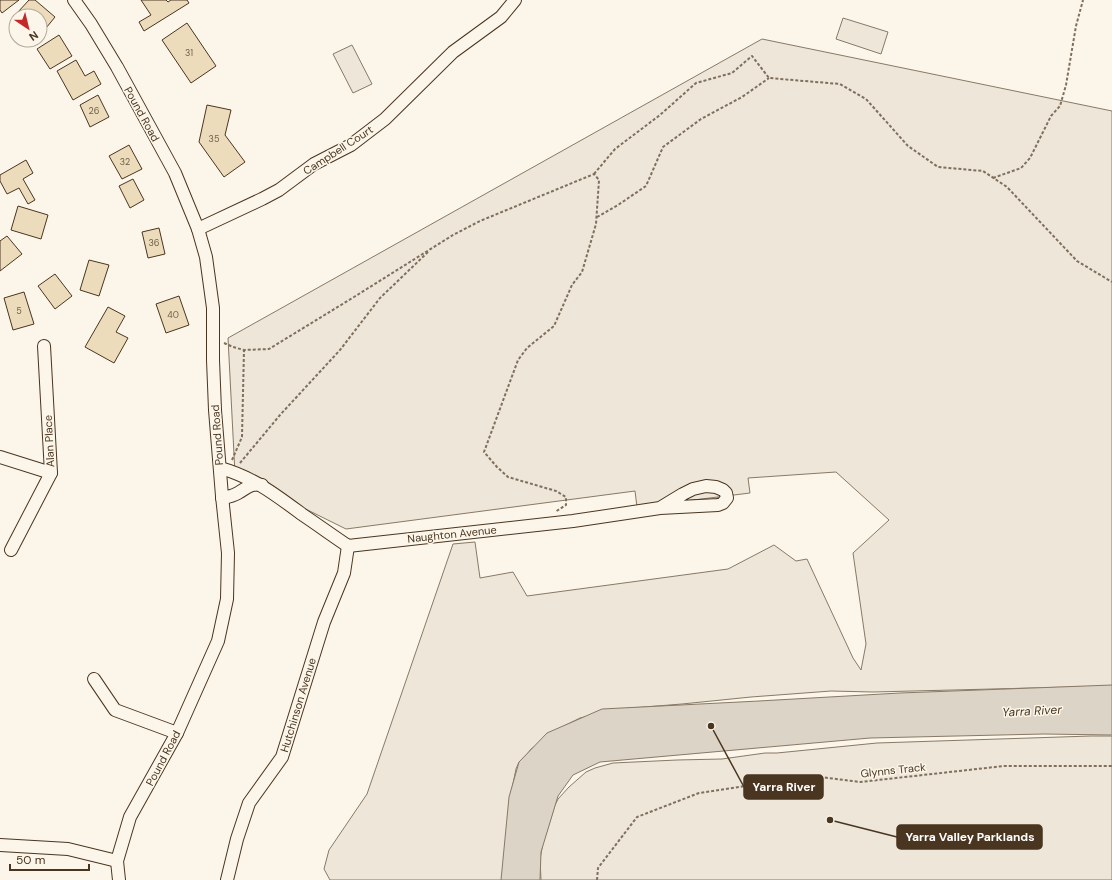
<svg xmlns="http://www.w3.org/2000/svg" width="1112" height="880" viewBox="0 0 1112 880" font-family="'DM Sans',sans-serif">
  <rect width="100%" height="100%" fill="#fbf6e9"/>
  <g fill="#ede6d9" stroke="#887966">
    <polygon points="843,18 888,32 881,54 836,39"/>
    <polygon points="762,39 1112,111 1112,686 873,692 831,691 751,697 682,704 619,709 580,718 564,726 531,749 528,753 519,762 516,769 510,798 502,880 330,880 324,869 329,850 367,794 453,544 475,542 480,578 513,572 527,596 728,569 774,545 796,561 807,559 853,658 861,670 866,644 853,553 889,520 836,472 748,478 750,493 637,507 635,491 346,529 235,474 228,338"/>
    <polygon points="352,45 372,84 353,93 333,54"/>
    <polygon points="1091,736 1112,736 1112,880 541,880 540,859 543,843 555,805 558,799 569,787 586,772 595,768 613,763 677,760 722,759 765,753 777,753 877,743"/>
  </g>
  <polygon fill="#dcd4c6" stroke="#887966" points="1112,685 1112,735 1044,734 870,738 600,762 573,775 558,796 541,852 540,880 501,880 509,797 519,762 547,733 602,709 759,701 900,693"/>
  <g fill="#ecdcbc" stroke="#4a3520">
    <polygon points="0,0 19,0 2,13 0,10"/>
    <polygon points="29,0 35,0 55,17 42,33 40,31 40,16 22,16 18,12"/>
    <polygon points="141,0 166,0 168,2 171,0 187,0 189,3 144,31 139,22 151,15"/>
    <polygon points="187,23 216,66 191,83 162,40"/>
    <polygon points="59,35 72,56 50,69 37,49"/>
    <polygon points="76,60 85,76 94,71 101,84 73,100 57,71"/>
    <polygon points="98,95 109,117 90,127 80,105"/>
    <polygon points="207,105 231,110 225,135 245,162 224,177 199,142"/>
    <polygon points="129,145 142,169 122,179 109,156"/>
    <polygon points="26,160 33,173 23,179 35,200 28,204 19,188 7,194 0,181 0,175"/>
    <polygon points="133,179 144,200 130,208 119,186"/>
    <polygon points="18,206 48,215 41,239 11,230"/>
    <polygon points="159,228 165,254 148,258 142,232"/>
    <polygon points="7,236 22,254 0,271 0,241"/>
    <polygon points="89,260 109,265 99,296 80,290"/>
    <polygon points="55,274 72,296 55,309 38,286"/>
    <polygon points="24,292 34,324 13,330 4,298"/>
    <polygon points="179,296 189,325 166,333 156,304"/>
    <polygon points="108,307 125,316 116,332 128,338 114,363 85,347"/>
  </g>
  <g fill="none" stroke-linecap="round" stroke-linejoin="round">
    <g stroke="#4a3520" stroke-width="14">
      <g id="minor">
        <polyline points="74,0 91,24 117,67 175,173 198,229 206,257 213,308 213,360 215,410 222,496 228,553 227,599 218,641 177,733 130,817 117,861 119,880"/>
        <polyline points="198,229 262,199 279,190 314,164 351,145 385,119 453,52 501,17 515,0"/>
        <polyline points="0,457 51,473"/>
        <path d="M220 468C253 477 276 495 303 515 318 525 333 536 348 546L573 521 660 508 683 494 693 489 706 486 716 487 723 490 726 493 727 498 723 503 718 505 660 508"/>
        <path d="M222 498C228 497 233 496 238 493 247 488 250 483 262 485"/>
        <polyline points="11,550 51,473 44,346"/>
        <polyline points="94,679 115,710 177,733"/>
        <polyline points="0,845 68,849 117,861"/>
        <polyline points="227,880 237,839 249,803 282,757 324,622 344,573 348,546"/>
      </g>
    </g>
    <g stroke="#7f6f5c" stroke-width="2" stroke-dasharray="3 2" stroke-linecap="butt">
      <polyline points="594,174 615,149 660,115 696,83 732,73 752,56 769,78 840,84 866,99 908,146 938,167 983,171 1007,187 1077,261 1112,282"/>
      <polyline points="993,178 1021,168 1030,158 1051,116 1060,106 1066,85 1076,26 1083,0"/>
      <polyline points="597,217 618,205 646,186 663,147 701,119 742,97 769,78"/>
      <polyline points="224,343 233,347 244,350 269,349 354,297 453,235 480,221 594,174 599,180 596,224 582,272 572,285 554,326 527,348 518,360 484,452 497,467 508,477 556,491 566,497 566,505 555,512"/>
      <polyline points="232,460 242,437 244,350"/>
      <polyline points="240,463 280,415 340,350 380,298 428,252"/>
      <polyline points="597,880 598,868 637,817 699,793 812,776 860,782 1004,766 1112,766"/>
    </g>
    <use href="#minor" stroke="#fbf6e9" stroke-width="12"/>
  </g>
  <g text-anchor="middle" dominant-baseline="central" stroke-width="3" stroke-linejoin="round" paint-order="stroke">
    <g font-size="9" fill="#725f47">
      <text x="189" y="53">31</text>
      <text x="94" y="111">26</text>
      <text x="214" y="139">35</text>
      <text x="125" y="162">32</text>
      <text x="154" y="243">36</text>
      <text x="19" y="311">5</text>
      <text x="173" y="315">40</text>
    </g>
    <g font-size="11" fill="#4a3520" stroke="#fbf6e9">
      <text transform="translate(142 114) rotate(61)">Pound Road</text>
      <text transform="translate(338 150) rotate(-33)">Campbell Court</text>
      <text transform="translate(217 435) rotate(-94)">Pound Road</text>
      <text transform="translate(49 441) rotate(-93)">Alan Place</text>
      <text transform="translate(452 534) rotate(-6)">Naughton Avenue</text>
      <text transform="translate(298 705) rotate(-73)">Hutchinson Avenue</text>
      <text transform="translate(163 758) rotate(-62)">Pound Road</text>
      <text transform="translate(893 770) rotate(-6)">Glynns Track</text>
    </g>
    <g font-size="12" font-style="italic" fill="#4a3520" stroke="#fbf6e9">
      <text transform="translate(1032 711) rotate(-3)">Yarra River</text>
    </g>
  </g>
  <path fill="none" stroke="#4a3520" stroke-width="1.5" d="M711 726L744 787M830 820L897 837"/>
  <g fill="#4a3520" stroke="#fbf6e9" stroke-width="1.5">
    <circle cx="711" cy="726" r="4"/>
    <circle cx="830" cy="820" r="4"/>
  </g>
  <g fill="#4a3520" stroke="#4a3520" stroke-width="1.5">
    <rect x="744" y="775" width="79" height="24" rx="4"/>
    <rect x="897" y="825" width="145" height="24" rx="4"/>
  </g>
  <g font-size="12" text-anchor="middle" font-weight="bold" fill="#fff">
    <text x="784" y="791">Yarra River</text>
    <text x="970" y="841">Yarra Valley Parklands</text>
  </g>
  <g transform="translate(28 28) rotate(145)"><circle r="19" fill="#fbf6e9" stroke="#b4a999"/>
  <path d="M0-3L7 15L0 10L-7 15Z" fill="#c62828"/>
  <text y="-6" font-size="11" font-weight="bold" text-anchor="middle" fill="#4a3520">N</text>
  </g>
  <path d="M10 864v6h79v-6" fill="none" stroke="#4a3520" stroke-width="2"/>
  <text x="16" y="864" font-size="12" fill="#4a3520" stroke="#fbf6e9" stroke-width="3" paint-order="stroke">50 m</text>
</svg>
